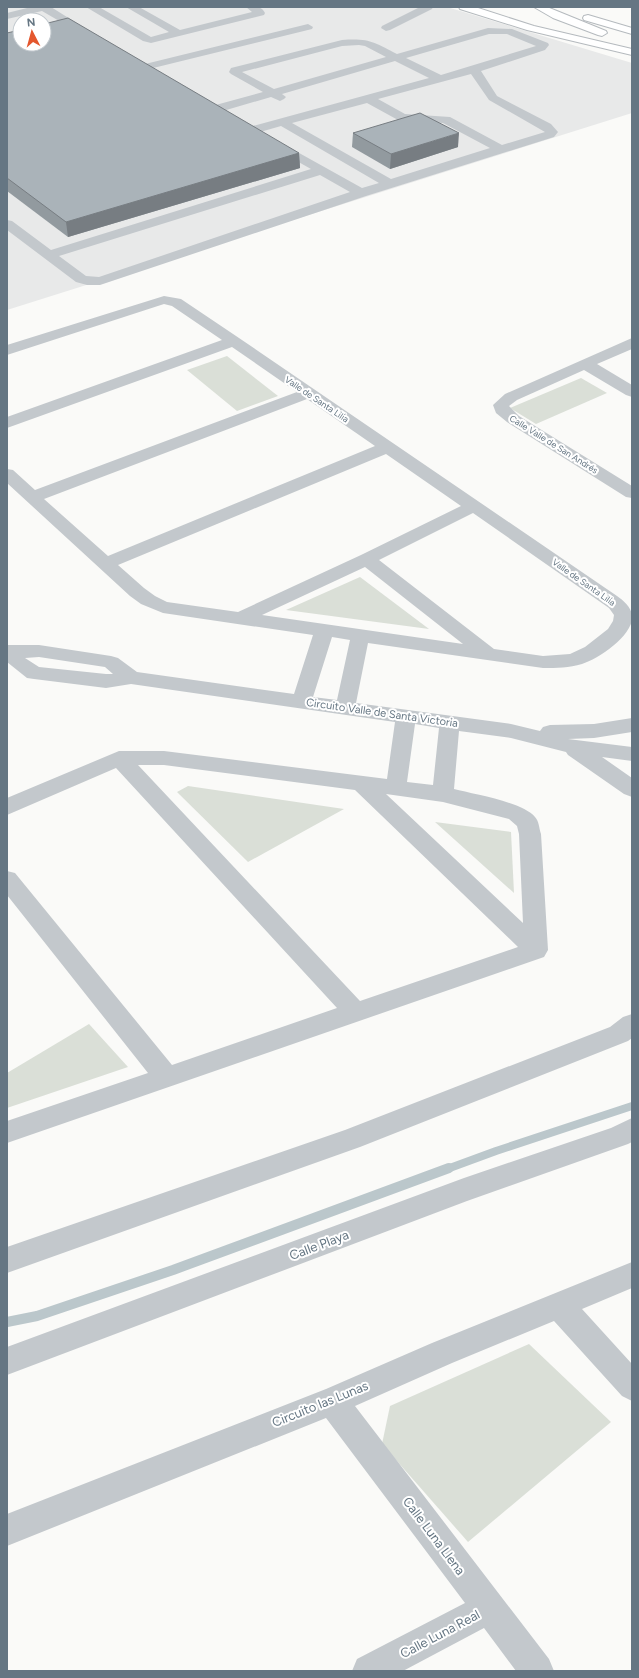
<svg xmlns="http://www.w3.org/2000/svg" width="639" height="1678" viewBox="0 0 639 1678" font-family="Figtree,sans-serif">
  <rect width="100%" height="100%" fill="#fafaf8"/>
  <path fill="#e8e9e9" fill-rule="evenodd" d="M7 7H447L632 63V113L7 310ZM20 20H44V44H20Z"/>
  <g fill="#dadfd7">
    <polygon points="227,356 278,396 237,411 187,370"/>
    <polygon points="581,378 607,393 536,424 510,408"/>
    <polygon points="360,577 429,629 286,610"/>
    <polygon points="188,786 344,809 248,862 177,792"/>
    <polygon points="435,822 511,832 514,893"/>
    <polygon points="89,1024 128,1067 7,1108 7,1073"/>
    <polygon points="529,1344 611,1422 468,1542 382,1444 390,1406"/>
  </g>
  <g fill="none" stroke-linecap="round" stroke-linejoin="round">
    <polyline stroke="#bbc7cb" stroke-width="8" points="447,1169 496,1151 632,1106"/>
    <polyline stroke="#bbc7cb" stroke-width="10" points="7,1322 37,1316 173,1270 449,1168"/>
    <g stroke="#b5babe" stroke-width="2">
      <g id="major">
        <polygon points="459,7 475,7 534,26 632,49 632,55 527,30 460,9"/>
        <polygon points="534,7 547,7 606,31 607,33 602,36 598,35 553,18"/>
        <polygon points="588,15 632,28 632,34 584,20 583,18 584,16"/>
      </g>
    </g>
    <g fill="#c3c8cc" fill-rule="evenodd">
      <polygon points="31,7 51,7 94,34 89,37 85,36 42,11 7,19 7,13"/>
      <path d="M86 7H99L151 37 169 32 126 7H139L180 30 252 12 246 7C254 7 261 5 265 13L264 15 151 43 143 41Z"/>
      <polygon points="420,7 433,7 432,9 390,30 386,31 381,28 382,26"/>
      <polygon points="308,24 313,27 312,29 145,70 141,69 139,67 141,65"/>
      <path d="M488 28 512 29 548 43 549 45 545 50 481 71 497 96 551 124 558 132 554 137 366 196 100 285H87L76 282 7 230V220L12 221 51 250 311 169 270 146 268 143 270 140 274 139 362 188 379 183 281 126 253 134 249 133 247 130 249 127 429 78 395 61 282 94 286 97 284 99 280 101 271 97 216 113 212 112 210 109 212 106 263 92 231 74 229 72 231 68 342 40C369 38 374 42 397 54ZM489 34H507L536 46 441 75 406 58ZM359 45 365 46 386 57 274 89 242 72 342 46ZM471 74 489 100 545 132 502 145 450 117 405 114 378 99ZM367 103 398 120 443 123 490 148 391 179 292 123ZM320 175 350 192 99 277 86 276 59 256Z"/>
      <path d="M164 296 181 299 239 338 617 596C623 600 631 607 632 615 635 634 599 659 582 664 569 668 557 668 543 668L368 643 356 703 511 724 540 731 543 727 550 725 594 724 632 718V732L594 738 568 739 632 747V761L602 757 632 778V797L624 794 568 755 566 752 511 738 459 731 454 789C473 794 523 802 535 817 539 821 539 828 541 834L548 950 544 957 7 1143V1121L148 1073 7 895V871L15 873 172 1065 337 1008 116 768 7 815V798L119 751H164L387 779 395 722 131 684 106 688 34 679 27 678 7 662V645H39L111 656 118 658 137 672 294 694 313 635 163 613 141 604 130 596 7 483V469L13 470 35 490 297 392 232 347 7 428V417L222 340 172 306 164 304 7 355V345ZM307 399 375 446 108 556 44 499ZM386 454 461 506 361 555 238 612 167 602 155 596 144 588 118 565ZM473 513 609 608 614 615 613 621 608 629 585 647 570 654 543 656 494 649 379 560ZM365 567 463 644 262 615ZM332 637 350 640 337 700 313 697ZM39 657 105 667 113 674H106L39 667 25 658ZM415 724 439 728 433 785 407 782ZM138 765H164L355 790 518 947 360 1001ZM386 794 443 802 509 819 517 826 519 834 523 923Z"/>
      <polygon points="632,338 632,349 597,364 632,385 632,397 626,395 584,370 517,400 509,406 519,416 632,486 632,498 626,497 507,422 496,413 493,405 505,394"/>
      <polygon points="632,1014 632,1038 628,1041 360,1147 7,1273 7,1247 345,1130 610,1027 623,1017"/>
      <polygon points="632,1118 632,1142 628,1144 467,1201 7,1375 7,1347 464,1178 611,1128"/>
      <polygon points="632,1262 632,1288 582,1309 632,1364 632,1401 622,1396 554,1321 452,1363 355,1406 549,1659 554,1671 516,1671 484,1628 403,1671 352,1671 357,1659 465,1603 326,1418 7,1546 7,1514 326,1389 432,1343"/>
    </g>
    <use href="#major" fill="#fff" fill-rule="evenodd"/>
  </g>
  <g fill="#929a9f">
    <polygon points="7,33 299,153 300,168 68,237 7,191"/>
    <polygon points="353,133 458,147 390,169 352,147"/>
  </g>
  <g fill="#777d82">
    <polygon points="459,133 458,147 390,169 391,154"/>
    <polygon points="299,153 300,168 68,237 66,222"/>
  </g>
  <g fill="#aab3b9" stroke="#777d82">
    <polygon points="68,18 299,153 66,222 7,178 7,33 20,30 20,44 44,44 44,24"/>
    <polygon points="420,113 459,133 391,154 353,133"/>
  </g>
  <g text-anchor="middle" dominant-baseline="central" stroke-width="4" stroke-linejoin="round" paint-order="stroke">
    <g font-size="9" fill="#657683" stroke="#fff">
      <text transform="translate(317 399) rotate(34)">Valle de Santa Lilia</text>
      <text transform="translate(554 444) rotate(32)">Calle Valle de San Andrés</text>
      <text transform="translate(584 582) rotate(35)">Valle de Santa Lilia</text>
    </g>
    <g font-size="11" fill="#657683" stroke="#fff">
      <text transform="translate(382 713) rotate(8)">Circuito Valle de Santa Victoria</text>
    </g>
    <g font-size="13" fill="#657683" stroke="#fff">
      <text transform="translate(319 1245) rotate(-21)">Calle Playa</text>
      <text transform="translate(320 1404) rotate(-22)">Circuito las Lunas</text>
      <text transform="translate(434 1536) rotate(53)">Calle Luna Llena</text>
      <text transform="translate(440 1634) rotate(-28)">Calle Luna Real</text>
    </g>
  </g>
  <rect width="639" height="1678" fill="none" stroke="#657683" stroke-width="16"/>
  <g transform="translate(32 32) rotate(354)"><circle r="19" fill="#ffffff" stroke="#c1c8cd"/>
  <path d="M0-3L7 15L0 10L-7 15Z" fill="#e4572e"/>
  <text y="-6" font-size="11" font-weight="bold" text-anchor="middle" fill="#657683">N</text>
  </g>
</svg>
